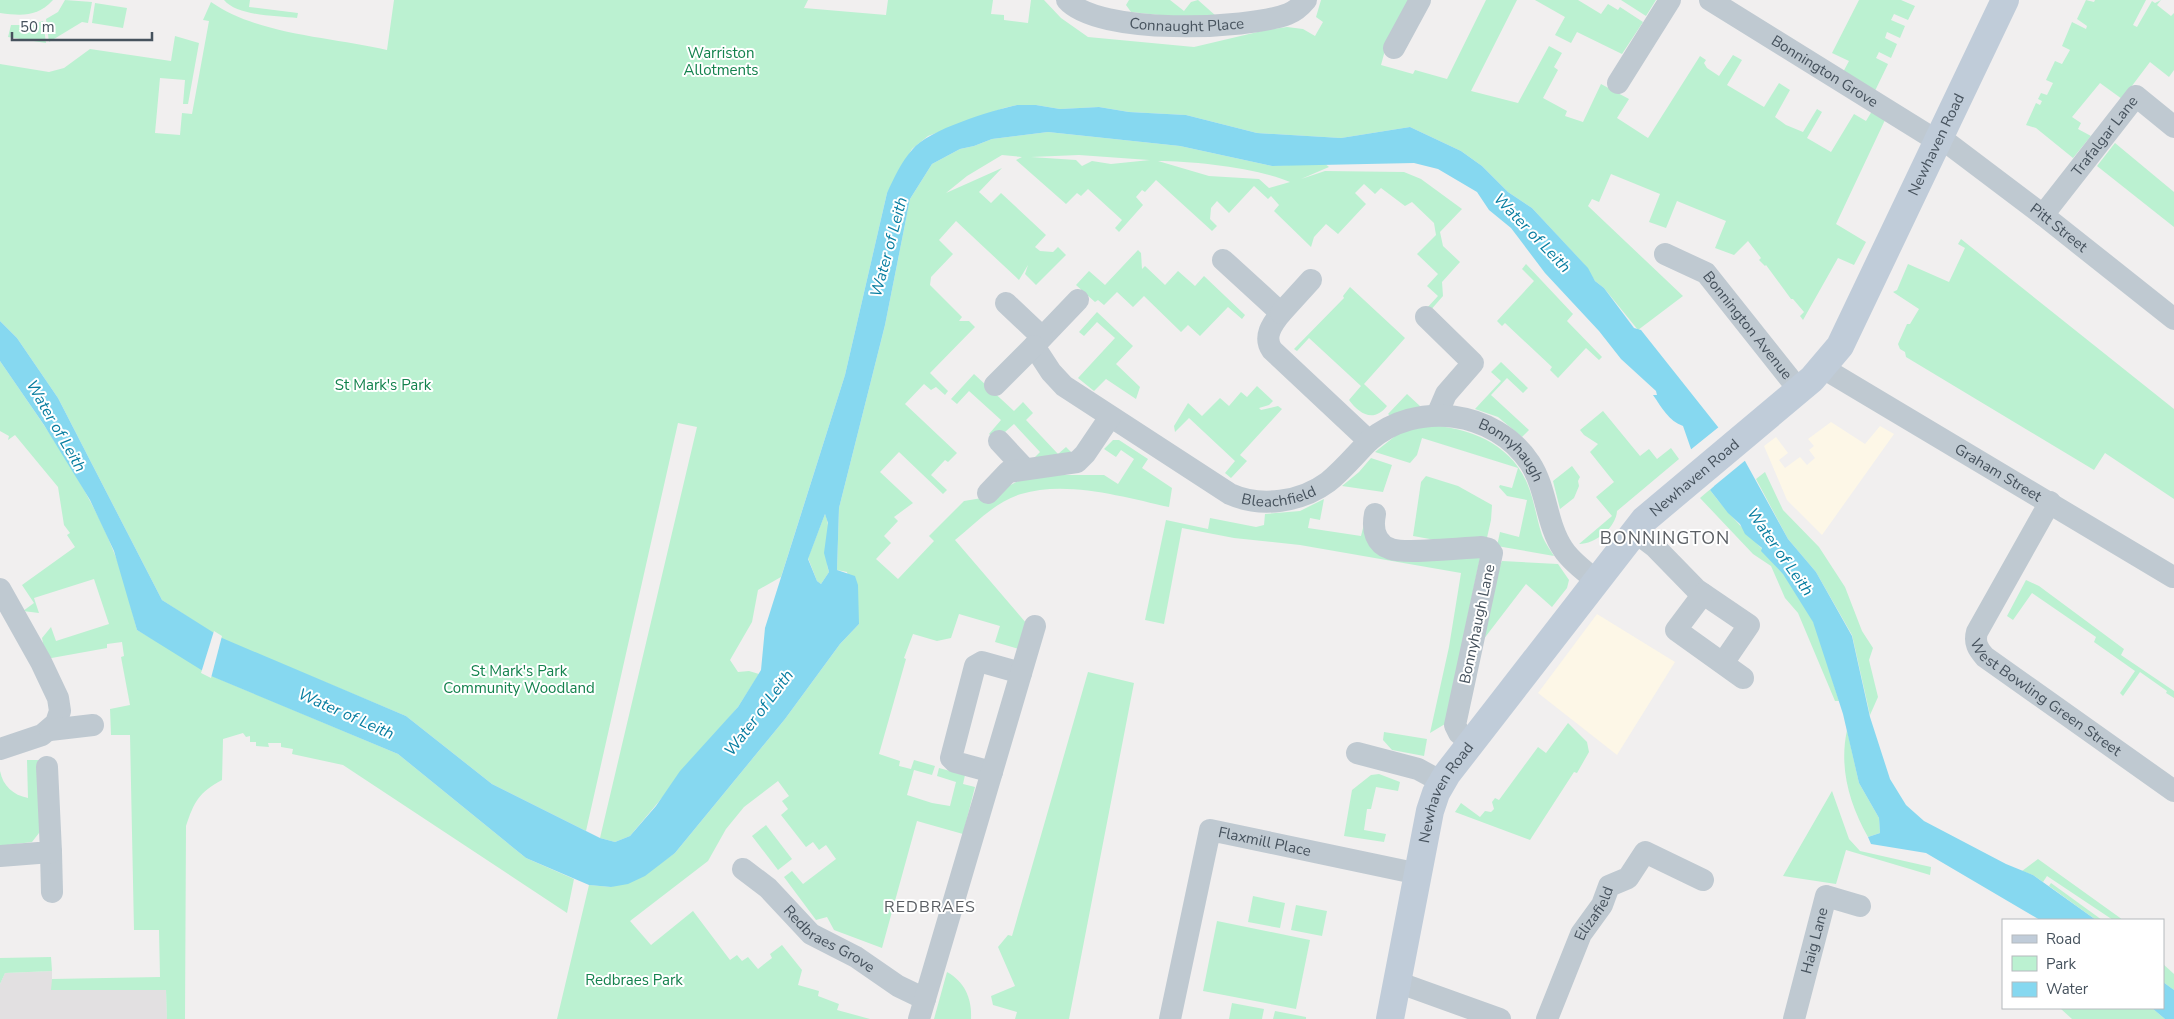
<svg xmlns="http://www.w3.org/2000/svg" width="2174" height="1019" viewBox="0 0 2174 1019" font-family="'Nunito Sans',sans-serif">
  <rect width="100%" height="100%" fill="#f1efef"/>
  <g fill="#fdf7e7">
    <polygon points="1831,422 1865,444 1880,426 1894,434 1822,535 1787,500 1764,446 1776,437 1788,453 1779,460 1785,468 1800,457 1807,465 1815,458 1809,450 1814,446 1808,439"/>
    <polygon points="1597,614 1675,662 1617,755 1538,693"/>
  </g>
  <polygon fill="#e2e0e1" points="52,971 52,990 166,990 167,1019 0,1019 0,984 5,973"/>
  <g fill="#bbf1d1" fill-rule="evenodd">
    <path d="M0 0H53C37 17 22 16 0 13Z"/>
    <polygon points="65,0 92,2 88,23 82,22 49,42 46,19 58,12"/>
    <path d="M224 0H250L249 7 298 13 297 18C277 16 237 16 224 0Z"/>
    <path d="M394 0H808L804 8 886 15 888 0H993L991 14 1004 15V20L1028 23 1031 0H1044L1061 18 1088 37 1194 47 1266 30 1287 27 1303 29 1315 36 1323 22 1316 17 1321 0H1409L1387 43 1381 65 1413 74 1415 70 1447 79 1486 0H1517L1471 91 1518 103 1549 46 1562 53 1554 67 1558 70 1543 98 1567 111 1565 116 1583 122 1601 84 1629 99 1617 118 1648 138 1700 56 1706 60 1704 63 1707 68 1719 76 1733 55 1742 60 1727 85 1764 107 1779 83 1790 90 1775 117 1786 125 1803 132 1817 109 1822 112 1807 138 1831 152 1854 114 1866 121 1872 111 1885 120 1836 224 1866 242 1854 265 1838 258 1803 320 1800 316 1804 312 1793 299H1791L1766 265 1765 266 1759 260 1761 258 1748 241 1734 255 1715 248 1726 221 1677 201 1666 228 1649 222 1660 194 1611 174 1599 202 1592 199 1588 206 1683 296 1638 330 1604 288 1595 281 1584 264 1532 208 1508 192 1482 166 1461 151 1410 127 1341 138 1257 133 1186 115 1129 112 1099 107 1060 109 1036 105H1017L1004 108 928 136 912 149 887 193 845 375 781 577 758 590 752 622 730 660 738 672 749 671 759 674 738 707 630 836 615 842 600 838 697 427 678 423 586 831 492 784 406 716 222 639 212 676 398 754 526 858 574 879 567 913 343 765 292 754 293 749 281 747V743H268L269 747 256 746V742H250V736L246 737 243 733 223 739 222 780C199 792 194 802 186 826L185 1019H167L166 990H51L52 979 160 977 159 930H134L130 735H111L110 709 130 705 121 657 124 656 122 642 107 644V648L46 659 42 638 51 627 56 641 109 624 94 579 34 598 39 613 23 611 34 603 22 585 75 547 67 535 70 533 64 525 58 487 15 435 8 440 9 436 0 431V361C41 421 86 482 113 550 124 576 130 604 137 630L156 641 208 630 162 600 58 398 17 338 0 321V64L49 72 64 68 90 49 171 61 175 36 199 43 188 104H183L185 80 160 78 155 133 180 135 182 113 192 114 209 21 203 20 211 2C258 35 332 37 387 50Z"/>
    <polygon points="1129,0 1170,0 1184,11 1191,2 1198,0 1216,16 1187,18 1131,12 1126,5"/>
    <polygon points="1535,0 1578,0 1601,14 1608,4 1618,10 1620,7 1643,22 1622,54 1577,32 1571,43 1555,35 1565,17"/>
    <polygon points="1621,0 1656,0 1646,16"/>
    <polygon points="1859,0 1901,0 1915,6 1908,20 1894,14 1891,20 1905,26 1900,38 1887,32 1885,38 1897,44 1891,58 1879,52 1876,58 1888,64 1873,95 1841,76 1849,61 1832,53"/>
    <polygon points="2086,0 2094,2 2095,0 2146,0 2133,25 2137,27 2152,1 2155,3 2161,0 2157,5 2171,16 2174,13 2174,70 2169,77 2150,62 2122,99 2100,83 2072,117 2081,123 2078,129 2091,136 2073,158 2036,128 2026,125 2036,103 2040,105 2042,101 2038,99 2041,93 2047,95 2053,83 2046,80 2055,61 2062,64 2070,50 2062,46 2072,22 2086,29 2087,26 2077,19"/>
    <polygon points="95,3 127,8 123,28 92,23"/>
    <polygon points="43,21 46,43 8,37 11,25 30,25"/>
    <path d="M1048 132 1180 146 1272 166 1324 163 1329 167 1301 179 1325 171 1404 172 1421 179 1462 209 1440 232 1443 246 1460 262 1442 282 1443 296 1429 312 1426 309 1438 296 1427 286 1438 274 1417 254 1436 235 1434 223 1412 202 1405 206 1381 188 1375 194 1364 184 1355 193 1366 204 1338 234 1326 224 1314 237 1311 247 1274 211 1279 205 1271 196 1268 199 1254 186 1229 213 1217 201 1211 208 1210 219 1217 226 1212 231 1156 180 1145 192 1142 190 1136 197 1143 205 1119 232 1115 228 1122 220 1088 189 1081 196 1077 193 1066 204 1016 160 1022 157 1002 155 967 176 946 193 1002 168 979 192 991 203 1001 193 1046 235 1035 247 1040 251 1053 252 1058 247 1066 255 1036 285 1025 274 1028 265 1019 280 956 221 939 240 953 254 931 277 930 285 962 317 959 321H969L975 327 930 373 948 391 945 395 936 387 931 390 924 384 905 404 957 453 948 462 945 460 931 475 947 490 943 494 899 452 880 472 913 503 894 517 898 521 884 536 891 543 876 559 898 579 934 541 929 536 964 501 988 497 1022 479 1059 475H1104L1118 484 1134 459 1121 450 1116 457 1104 449 1113 440H1119L1148 459 1142 468 1172 488 1169 507C1124 497 1066 480 1021 494 995 502 976 523 955 540L1027 624 1019 649 995 642 1000 626 959 614 951 638 937 641 913 634 904 658 906 659 879 754 900 761 899 766 911 769 914 760 935 766 932 775 914 770 907 795 932 803 950 806 956 782 937 776 939 768 965 775 963 784 975 787 963 834 917 821 882 948 834 930 827 917 816 920 784 877 792 871 803 884 836 859 826 845 819 850 813 842 806 847 781 815 788 809 782 801 789 796 778 781 744 807 726 829 708 861 630 921 651 945 693 911 730 960 737 955 742 961 748 957 758 969 772 958 770 954 782 945 802 970 798 985 819 991 818 996 839 1004 837 1010 870 1019H557L589 885 611 887 661 863 675 853 785 719 840 644 859 624 847 572 837 570 839 508 885 325 910 199 932 164 960 149 974 146 992 139ZM1079 155 1149 160H1150L1111 164 1092 161 1082 166 1076 160 1031 157ZM1158 161C1194 161 1257 168 1290 182L1269 188 1259 179 1209 176Z"/>
    <polygon points="2115,143 2174,192 2174,227 2097,166"/>
    <polygon points="1961,239 2174,409 2174,499 2105,453 2094,470 1906,357 1905,352 1900,349 1898,344 1907,324 1910,324 1919,309 1893,292 1897,290 1908,264 1949,282 1965,248 1958,244"/>
    <polygon points="1138,250 1141,253 1142,269 1145,266 1165,285 1178,271 1195,286 1204,276 1245,315 1242,319 1228,307 1200,336 1188,325 1181,332 1144,296 1133,307 1117,292 1104,305 1098,300 1095,302 1076,285 1089,271 1105,285"/>
    <polygon points="1526,264 1573,314 1567,321 1602,357 1599,360 1586,348 1558,378 1550,370 1552,367 1505,323 1502,326 1497,321 1534,281 1522,269"/>
    <path d="M1350 287 1405 338 1364 384 1387 406C1374 423 1359 414 1349 400L1361 386 1309 338 1297 351 1294 349 1344 298 1343 296Z"/>
    <polygon points="1097,312 1133,346 1116,364 1140,387 1136,399 1106,379 1094,391 1078,378 1115,338 1097,322 1084,336 1079,332"/>
    <polygon points="1501,362 1528,388 1523,393 1507,378 1491,395 1529,430 1522,437 1498,417 1475,409 1501,381 1491,372"/>
    <polygon points="974,374 1014,411 1023,402 1033,413 1026,420 1058,454 1066,447 1072,453 1034,458 1040,452 1014,424 996,440 989,434 1001,420 969,391 957,404 951,399"/>
    <polygon points="1257,386 1273,401 1269,405 1259,408 1261,410 1278,406 1282,409 1240,455 1247,461 1231,478 1225,473 1235,461 1189,418 1175,432 1174,426 1188,403 1202,416 1220,398 1229,406 1241,392 1247,397"/>
    <polygon points="1407,394 1421,407 1392,417 1388,414"/>
    <path d="M1603 411 1640 456 1649 449 1657 459 1671 448 1679 459 1617 511C1616 528 1595 544 1579 544L1612 516 1596 497 1614 482 1590 452 1598 444 1584 435 1580 430Z"/>
    <path d="M1429 425C1469 428 1510 443 1527 483 1534 499 1536 516 1541 532 1543 540 1549 548 1554 556L1497 546 1500 532 1519 537 1527 500 1507 496 1499 487 1500 485 1512 488 1518 468 1422 438 1417 455 1410 463 1375 452 1399 433Z"/>
    <polygon points="1371,458 1392,465 1383,492 1342,486 1359,472"/>
    <polygon points="1572,466 1580,477 1578,481 1579,486 1574,498 1560,509 1553,481"/>
    <polygon points="1765,472 1783,510 1819,547 1845,587 1862,631 1873,648 1869,660 1878,697 1870,715 1852,635 1816,572 1788,539 1756,479"/>
    <polygon points="1426,476 1458,486 1492,505 1491,520 1486,542 1441,541 1413,536 1421,482"/>
    <path d="M1714 486 1710 490C1743 534 1790 569 1813 621 1824 646 1830 675 1839 701H1835L1798 613 1785 598 1771 566 1753 554 1700 498Z"/>
    <polygon points="1324,499 1320,520 1310,518 1308,528 1361,536 1364,524 1370,534 1480,558 1445,724 1430,733 1449,647 1461,573 1300,545 1234,538 1182,528 1164,624 1145,620 1166,520 1208,529 1210,518 1256,527 1264,525 1265,514 1300,511"/>
    <path d="M825 514C833 531 823 553 829 572L821 584 817 581 808 558Z"/>
    <polygon points="1502,561 1558,564 1569,580 1567,588 1552,607 1526,584 1483,640 1495,576"/>
    <polygon points="2026,580 2039,586 2124,649 2121,655 2174,691 2174,698 2166,693 2167,691 2140,672 2123,696 2120,693 2135,671 2094,642 2096,637 2032,593 2013,620 2007,616"/>
    <polygon points="1088,672 1134,683 1069,1019 1015,1019 1017,1012 993,1005 991,996 1015,986 998,947 1008,935 1012,936"/>
    <polygon points="1568,723 1587,742 1589,752 1577,773 1574,772 1530,840 1455,812 1461,803 1480,817 1485,811 1491,812 1494,809 1492,802 1495,798 1499,800 1538,747 1546,753"/>
    <path d="M1847 730 1859 783 1879 818 1880 833 1868 837C1849 803 1839 768 1847 730Z"/>
    <polygon points="1384,732 1427,739 1424,756 1392,750 1383,740"/>
    <path d="M27 760H40L39 833 32 842 0 846V771C3 786 13 795 28 798Z"/>
    <polygon points="1379,774 1400,782 1398,791 1376,787 1371,809 1367,809 1364,830 1386,834 1384,842 1344,836 1352,790 1371,775"/>
    <polygon points="1832,791 1849,839 1860,851 1931,867 1930,875 1846,850 1836,884 1783,876"/>
    <polygon points="766,825 792,859 778,870 752,836"/>
    <polygon points="2038,859 2123,920 2113,920 2047,876 2043,882 2033,875 2022,871"/>
    <polygon points="2051,883 2102,920 2096,920 2049,886"/>
    <polygon points="1253,896 1285,903 1280,928 1248,922"/>
    <polygon points="1296,905 1327,911 1322,936 1291,930"/>
    <polygon points="1217,921 1310,940 1296,1009 1203,991"/>
    <polygon points="51,957 52,971 5,973 0,984 0,958"/>
    <polygon points="2163,964 2174,974 2174,990 2163,982"/>
    <path d="M947 972C965 982 972 999 971 1019H934Z"/>
    <polygon points="1232,1003 1264,1009 1262,1019 1229,1019"/>
    <polygon points="2060,1008 2152,1008 2165,1019 2072,1019"/>
    <polygon points="1275,1011 1306,1017 1306,1019 1273,1019"/>
  </g>
  <g fill="#86d8f0" fill-rule="evenodd">
    <path d="M1017 105H1036L1060 109 1099 107 1129 112 1186 115 1257 133 1341 138 1410 127 1461 151 1482 166 1508 192 1532 208 1588 268 1595 281 1604 288 1634 328 1641 330 1745 461 1788 539 1816 572 1852 636 1870 717 1890 779 1906 805 1924 821 2006 864 2033 875 2096 920H2040L1926 853 1871 844 1868 837 1880 833 1879 818 1859 783 1843 714 1813 622 1783 574 1761 551 1762 548 1745 534 1740 524 1728 513 1710 490 1714 486 1691 449 1683 426C1669 421 1662 408 1653 395H1657L1656 391 1621 359 1599 331 1545 273 1511 228 1489 210 1477 192 1438 169 1414 163 1272 166 1180 146 1048 132 992 139 974 146 960 149 932 164 910 199 885 325 839 508 837 570 855 576 858 585 859 624 840 644 785 719 675 853 645 876 628 884 611 887 589 885 526 858 398 754 211 676 137 630 114 551 90 500 44 425 0 361V321L17 338 58 398 162 600 222 638 406 716 492 784 600 838 615 842 630 836 656 806 680 771 738 707 761 670 765 628 845 375 887 193C894 178 901 162 912 150 929 129 991 111 1017 105ZM825 514 828 523 824 553 829 572 821 584 817 581 808 559Z"/>
    <polygon points="2163,982 2174,990 2174,1019 2165,1019 2152,1008 2163,1008"/>
  </g>
  <g fill="#f1efef">
    <polygon points="1720,426 1747,459 1708,491 1711,486 1689,451"/>
    <polygon points="214,631 222,636 211,678 201,673"/>
  </g>
  <g fill="none" stroke-linecap="round" stroke-linejoin="round">
    <g stroke="#bfc9d1" stroke-width="22">
      <path id="s1" d="M1067 0C1098 35 1246 30 1288 14 1296 11 1301 6 1306 0"/>
      <path id="s2" d="M1710 0 1939 142"/>
      <polyline points="1394,48 1420,0"/>
      <polyline points="1618,83 1670,0"/>
      <path id="s3" d="M1941 138 2043 215 2174 319"/>
      <path id="s4" d="M2043 215 2136 96 2174 127"/>
      <path id="s5" d="M1665 254 1706 273 1799 390"/>
      <path id="s6" d="M1078 300 1034 346 1051 372 1064 386 1230 494C1261 508 1301 502 1328 482 1343 470 1356 454 1369 441L1272 350C1263 337 1272 324 1281 313L1223 260"/>
      <polyline points="1006,303 1042,337"/>
      <polyline points="1281,313 1311,280"/>
      <polyline points="1426,317 1473,363 1446,394 1437,415"/>
      <path id="s7" d="M1823 368 2173 577"/>
      <polyline points="995,385 1034,346"/>
      <polyline points="999,441 1025,469"/>
      <path id="s8" d="M1369 441C1416 400 1495 410 1530 463 1547 489 1546 524 1563 549 1571 561 1584 571 1596 580"/>
      <polyline points="988,493 1008,472 1077,462 1085,454 1110,417"/>
      <path id="s9" d="M2050 502 1977 632C1974 643 1978 649 1985 657L2174 791"/>
      <path d="M1375 514C1372 529 1375 544 1391 549 1405 554 1463 548 1481 547L1489 549 1492 553 1455 725 1459 733 1471 743"/>
      <polyline points="1634,531 1655,547 1696,589 1749,625 1723,663"/>
      <polyline points="0,589 41,662 58,698 60,711 56,723 42,735 0,749"/>
      <polyline points="1703,594 1676,630 1743,678"/>
      <polyline points="50,730 93,725"/>
      <polyline points="1357,753 1418,769 1442,782"/>
      <polyline points="992,772 955,762 951,758 975,666 982,662 1021,673"/>
      <polyline points="51,852 52,892"/>
      <polyline points="0,856 51,852 47,767"/>
      <path id="s10" d="M743 869 768 888 811 934 856 957 898 986 925 999"/>
      <polyline points="1397,982 1500,1019"/>
      <polyline points="919,1019 1035,626"/>
      <path id="s11" d="M1170 1019 1210 830 1419 874"/>
      <path id="s12" d="M1547 1019 1581 934 1602 905 1609 886 1628 878 1645 852 1703 880"/>
      <path id="s13" d="M1794 1019 1826 896 1860 906"/>
    </g>
    <path stroke="#c0ccd9" stroke-width="28" id="s14" d="M1390 1019 1430 811 1436 793 1447 774 1644 520 1812 379 1840 346 2005 0"/>
  </g>
  <g text-anchor="middle" dominant-baseline="central" stroke-width="4" stroke-linejoin="round" paint-order="stroke">
    <g font-size="15" fill="#46525d" stroke="#fff">
      <text stroke="none"><textPath href="#s1" startOffset="125">Connaught Place</textPath></text>
      <text stroke="none"><textPath href="#s2" startOffset="135">Bonnington Grove</textPath></text>
      <text stroke="none"><textPath href="#s4" startOffset="100">Trafalgar Lane</textPath></text>
      <text stroke="none"><textPath href="#s14" startOffset="1060">Newhaven Road</textPath></text>
      <text stroke="none"><textPath href="#s3" startOffset="148">Pitt Street</textPath></text>
      <text stroke="none"><textPath href="#s5" startOffset="112">Bonnington Avenue</textPath></text>
      <text stroke="none"><textPath href="#s8" startOffset="160">Bonnyhaugh</textPath></text>
      <text stroke="none"><textPath href="#s7" startOffset="204">Graham Street</textPath></text>
      <text stroke="none"><textPath href="#s14" startOffset="640">Newhaven Road</textPath></text>
      <text stroke="none"><textPath href="#s6" startOffset="362">Bleachfield</textPath></text>
      <text transform="translate(1477 624) rotate(-78)">Bonnyhaugh Lane</text>
      <text stroke="none"><textPath href="#s9" startOffset="249">West Bowling Green Street</textPath></text>
      <text stroke="none"><textPath href="#s14" startOffset="235">Newhaven Road</textPath></text>
      <text stroke="none"><textPath href="#s11" startOffset="249">Flaxmill Place</textPath></text>
      <text stroke="none"><textPath href="#s12" startOffset="116">Elizafield</textPath></text>
      <text stroke="none"><textPath href="#s10" startOffset="112">Redbraes Grove</textPath></text>
      <text stroke="none"><textPath href="#s13" startOffset="81">Haig Lane</textPath></text>
    </g>
    <g font-size="15" fill="#13824d" stroke="#fff">
      <text x="721" y="53">Warriston<tspan x="721" dy="17">Allotments</tspan></text>
      <text x="383" y="385">St Mark's Park</text>
      <text x="519" y="671">St Mark's Park<tspan x="519" dy="17">Community Woodland</tspan></text>
      <text x="634" y="980">Redbraes Park</text>
    </g>
    <g font-size="16" font-style="italic" fill="#077da0" stroke="#fff">
      <text transform="translate(1532 233) rotate(46)">Water of Leith</text>
      <text transform="translate(889 247) rotate(-75)">Water of Leith</text>
      <text transform="translate(56 426) rotate(60)">Water of Leith</text>
      <text transform="translate(1780 552) rotate(55)">Water of Leith</text>
      <text transform="translate(759 713) rotate(-53)">Water of Leith</text>
      <text transform="translate(346 714) rotate(24)">Water of Leith</text>
    </g>
    <g font-size="16" letter-spacing="1" fill="#5b5f64" stroke="#fff">
      <text x="930" y="907">REDBRAES</text>
    </g>
    <g font-size="18" letter-spacing="1" fill="#5b5f64" stroke="#fff">
      <text x="1665" y="538">BONNINGTON</text>
    </g>
  </g>
  <rect x="2002" y="919" width="162" height="90" fill="#ffffff" stroke="#b5babe"/>
  <rect x="2012" y="935" width="25" height="8" fill="#c0ccd9" stroke="#b5babe"/>
  <text x="2046" y="944" font-size="15" fill="#46525d">Road</text>
  <rect x="2012" y="956" width="25" height="15" fill="#bbf1d1" stroke="#b5babe"/>
  <text x="2046" y="969" font-size="15" fill="#46525d">Park</text>
  <rect x="2012" y="982" width="25" height="15" fill="#86d8f0" stroke="#b5babe"/>
  <text x="2046" y="994" font-size="15" fill="#46525d">Water</text>
  <path d="M12 32v8h140v-8" fill="none" stroke="#46525d" stroke-width="2.5"/>
  <text x="20" y="32" font-size="15" fill="#46525d" stroke="#ffffff" stroke-width="4" paint-order="stroke">50 m</text>
</svg>
